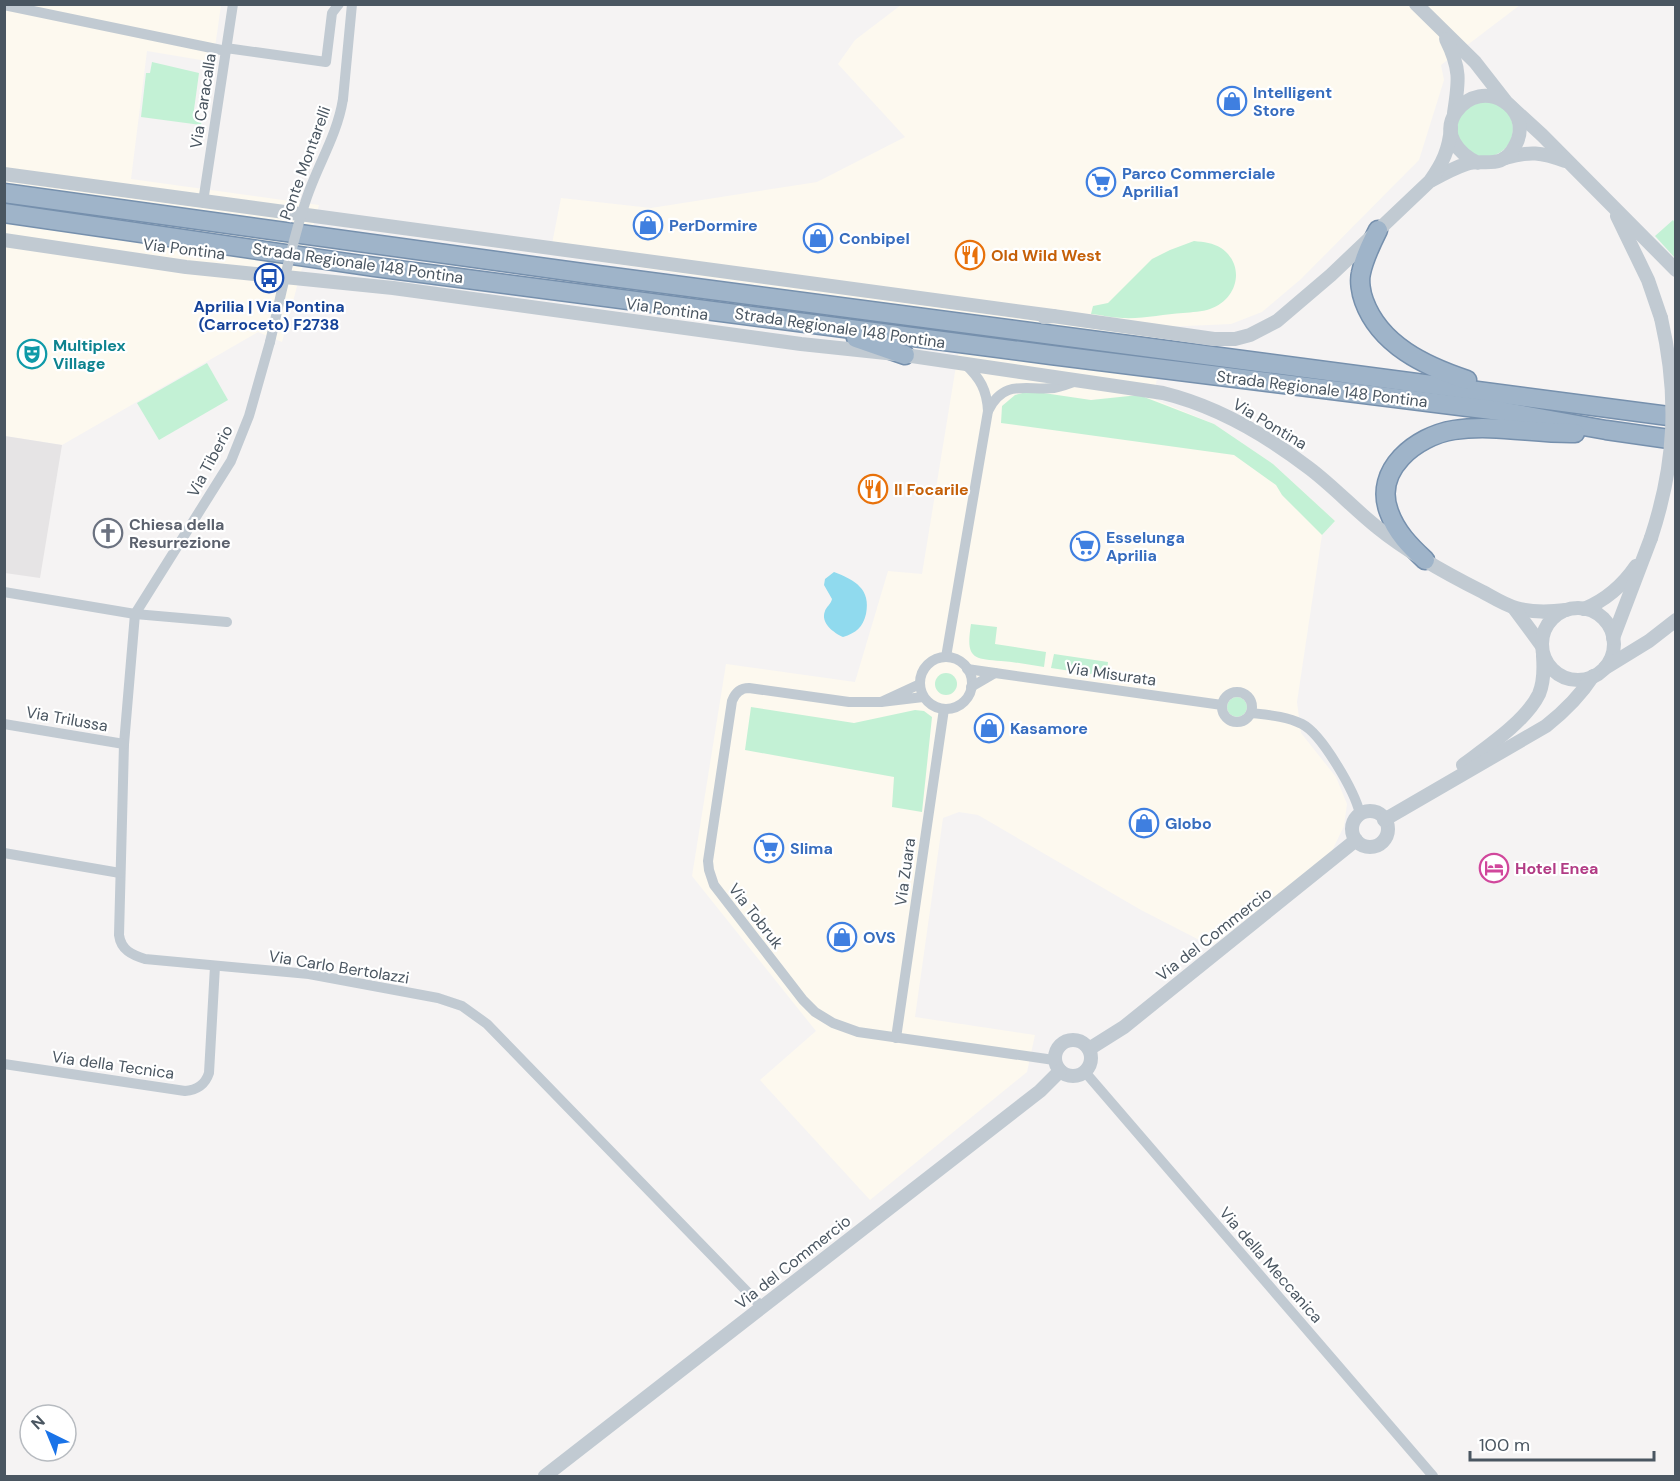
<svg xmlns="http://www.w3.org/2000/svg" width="1680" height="1481" viewBox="0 0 1680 1481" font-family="'DM Sans',sans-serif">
  <rect width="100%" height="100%" fill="#f5f3f3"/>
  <g fill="#fdf9ef">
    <polygon points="5,5 221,5 213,62 147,51 131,179 319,205 282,342 258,332 62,445 5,436"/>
    <polygon points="901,5 1520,5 1441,65 1444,80 1419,160 1301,279 1262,312 1231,324 1164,327 1154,399 1214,424 1273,464 1335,521 1322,535 1297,702 1301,733 1336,777 1347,804 1344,826 1331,853 1211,946 1141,910 978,815 959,812 943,818 915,1017 1035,1035 1027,1072 870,1200 760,1080 816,1031 692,876 726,664 855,682 888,571 922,574 964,317 550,254 561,198 651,208 817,182 905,137 838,64 855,40"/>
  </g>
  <polygon fill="#e6e4e5" points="5,436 62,445 40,578 5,573"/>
  <g fill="#c3f1d5">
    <polygon points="152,62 199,73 193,117 202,119 201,125 141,117 146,73 150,73"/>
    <circle cx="1485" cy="129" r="28"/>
    <polygon points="1673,220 1675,223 1675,258 1655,236"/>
    <path d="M1194 241C1204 242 1213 243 1221 248 1246 265 1238 300 1210 309 1202 312 1192 312 1183 313 1164 314 1143 319 1123 318 1113 318 1102 315 1091 314L1093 306 1108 303 1152 259 1170 250Z"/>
    <polygon points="207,363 228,400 159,440 137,403"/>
    <polygon points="1030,391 1091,400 1139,395 1214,424 1273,464 1335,521 1322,535 1282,495 1276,485 1234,455 1001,423 1002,406 1015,395"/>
    <path d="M971 624 997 627 995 644 1046 652 1044 667C1030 665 1016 662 1001 661 971 659 966 657 971 624Z"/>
    <polygon points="1054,654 1108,662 1107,670 1091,674 1051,668"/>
    <circle cx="946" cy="684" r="11"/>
    <circle cx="1237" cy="707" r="10"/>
    <polygon points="751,707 854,723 915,710 924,711 932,717 922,812 892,807 894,777 745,750"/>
  </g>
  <path fill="#90daee" d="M834 572C855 580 871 589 866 614 863 627 856 633 843 637 834 633 820 623 825 611 826 607 831 604 832 599L824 585 825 579Z"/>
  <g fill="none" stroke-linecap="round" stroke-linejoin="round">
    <g stroke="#7690ad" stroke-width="21">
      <g id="trunk">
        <polyline points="4,193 590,274 1676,417"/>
        <polyline points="4,213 375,267 1051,355 1500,411 1606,430 1676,440"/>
        <path d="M1378 230C1371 244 1364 258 1361 273 1359 281 1361 293 1364 301 1380 345 1425 366 1467 380"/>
        <polyline points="856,338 905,355"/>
        <path d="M1425 560C1410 546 1396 532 1389 512 1373 470 1416 436 1454 430 1494 424 1535 434 1575 433"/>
      </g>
    </g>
    <g stroke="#c1cad2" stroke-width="10">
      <polyline points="4,5 226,51"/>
      <polyline points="226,48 326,62 332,13 339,4"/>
      <polyline points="343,99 352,4"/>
      <polyline points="203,202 233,4"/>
      <path d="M270 342 249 416 231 461 135 614 124 744 119 935C121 950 132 955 145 959L309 974 438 998 462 1006 487 1024 762 1307"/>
      <path d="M965 364C980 378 987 390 988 411 1004 378 1027 391 1054 388 1062 387 1070 383 1077 381"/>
      <polyline points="4,592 135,614 227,622"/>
      <polyline points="946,657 988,411"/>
      <circle cx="946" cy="683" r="26"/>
      <polyline points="967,669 995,673 971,687"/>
      <polyline points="995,673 1222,705"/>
      <polyline points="920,684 881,702 923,697"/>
      <circle cx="1237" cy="707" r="15"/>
      <path d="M881 702H849L749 688C740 688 735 693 732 701L708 861 709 870 714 885 803 1000 815 1012 833 1023 858 1032 1054 1060"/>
      <path d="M1251 713C1269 715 1286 716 1302 724 1322 734 1355 792 1360 814"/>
      <polyline points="4,724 124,744"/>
      <polyline points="4,853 120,873"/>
      <polyline points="896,1038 944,709"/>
      <path d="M4 1064 185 1091C197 1090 205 1085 209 1073L215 966"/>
      <polyline points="1085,1072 1433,1476"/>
    </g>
    <g stroke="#c1cad2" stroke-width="14">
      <polyline points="1416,4 1475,62 1507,103 1542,135 1676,270"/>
      <path d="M1446 39C1461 69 1459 81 1454 113"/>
      <path d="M1505 158C1530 151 1541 152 1565 161"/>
      <polyline points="4,174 1053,316"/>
      <path d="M1432 180C1443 174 1454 168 1466 164 1483 158 1502 171 1515 146 1536 108 1482 75 1456 112 1441 134 1459 154 1478 163"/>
      <polyline points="1617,216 1648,280 1661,318"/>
      <path d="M4 240 186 267 393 288 801 344 905 355 1163 393C1216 406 1266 435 1309 468 1333 486 1354 509 1378 528 1410 554 1447 574 1483 592 1494 598 1505 605 1516 608 1533 613 1549 612 1566 610"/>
      <path d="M1044 317 1053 316 1214 339H1235L1250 335 1277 321 1331 275 1430 181C1443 163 1449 149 1451 128"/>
      <polyline points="1514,608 1542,646"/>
      <circle cx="1578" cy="644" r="36"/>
      <path d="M1584 609C1606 600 1623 585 1636 566"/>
      <polyline points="1613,638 1651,538"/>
      <polyline points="1605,668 1649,641 1676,620"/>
      <path d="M1463 765C1487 747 1526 721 1539 694 1544 682 1544 669 1543 656"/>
      <circle cx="1370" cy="829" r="18"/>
      <path d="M1384 820 1546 726C1565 711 1580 696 1593 676"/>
      <circle cx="1073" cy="1058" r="18"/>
      <polyline points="1089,1049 1124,1027 1356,840"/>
      <polyline points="545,1476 1040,1091 1060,1071"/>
    </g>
    <use href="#trunk" stroke="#9fb4c9" stroke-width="18"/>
    <path stroke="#c1cad2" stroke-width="10" d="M270 342C281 296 290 248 305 203 316 167 337 137 343 99"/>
    <path stroke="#c1cad2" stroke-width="14" d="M1651 538C1676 462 1679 396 1661 318"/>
  </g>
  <defs>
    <g id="shop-ring" transform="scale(1.5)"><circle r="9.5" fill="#fff" stroke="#3f7fe0" stroke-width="1.5"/><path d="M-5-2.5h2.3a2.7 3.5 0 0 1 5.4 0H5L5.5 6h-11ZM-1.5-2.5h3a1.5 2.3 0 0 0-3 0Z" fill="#3f7fe0"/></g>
    <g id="supermarket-ring" transform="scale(1.5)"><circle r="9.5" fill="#fff" stroke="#3f7fe0" stroke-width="1.5"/><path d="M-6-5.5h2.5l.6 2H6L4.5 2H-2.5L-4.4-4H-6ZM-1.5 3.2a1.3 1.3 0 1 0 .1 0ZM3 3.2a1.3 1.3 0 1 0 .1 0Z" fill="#3f7fe0"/></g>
    <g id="restaurant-ring" transform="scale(1.5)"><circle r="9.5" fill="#fff" stroke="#e8710a" stroke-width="1.5"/><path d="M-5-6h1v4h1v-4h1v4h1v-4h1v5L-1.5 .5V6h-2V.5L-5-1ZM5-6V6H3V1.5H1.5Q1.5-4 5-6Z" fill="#e8710a"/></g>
    <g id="bus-ring" transform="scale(1.5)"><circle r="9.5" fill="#fff" stroke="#1a4fb4" stroke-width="1.5"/><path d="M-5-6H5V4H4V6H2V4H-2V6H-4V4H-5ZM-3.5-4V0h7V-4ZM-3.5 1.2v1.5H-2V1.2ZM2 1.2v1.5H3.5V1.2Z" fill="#1a4fb4"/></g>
    <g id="theatre-ring" transform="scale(1.5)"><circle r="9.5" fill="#fff" stroke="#0f9aa8" stroke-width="1.5"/><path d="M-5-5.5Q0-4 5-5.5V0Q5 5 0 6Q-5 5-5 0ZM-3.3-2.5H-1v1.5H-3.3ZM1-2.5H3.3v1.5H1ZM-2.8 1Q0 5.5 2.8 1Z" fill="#0f9aa8"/></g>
    <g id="church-ring" transform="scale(1.5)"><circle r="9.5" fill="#fff" stroke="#6b7280" stroke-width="1.5"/><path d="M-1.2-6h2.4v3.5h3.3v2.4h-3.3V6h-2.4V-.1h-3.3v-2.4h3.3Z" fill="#6b7280"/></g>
    <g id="hotel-ring" transform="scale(1.5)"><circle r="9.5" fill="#fff" stroke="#d1479c" stroke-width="1.5"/><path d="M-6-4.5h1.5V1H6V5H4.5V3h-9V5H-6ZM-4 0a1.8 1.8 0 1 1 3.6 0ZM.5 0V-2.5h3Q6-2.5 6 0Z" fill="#d1479c"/></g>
  </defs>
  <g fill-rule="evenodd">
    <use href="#shop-ring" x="1232" y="101"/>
    <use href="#supermarket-ring" x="1101" y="182"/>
    <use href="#shop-ring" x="648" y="225"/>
    <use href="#shop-ring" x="818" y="238"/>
    <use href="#restaurant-ring" x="970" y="255"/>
    <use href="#bus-ring" x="269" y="278"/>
    <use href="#theatre-ring" x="32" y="354"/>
    <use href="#restaurant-ring" x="873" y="489"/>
    <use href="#church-ring" x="108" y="533"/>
    <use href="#supermarket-ring" x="1085" y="546"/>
    <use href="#shop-ring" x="989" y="728"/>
    <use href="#shop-ring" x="1144" y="823"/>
    <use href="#supermarket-ring" x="769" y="848"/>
    <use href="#hotel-ring" x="1494" y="868"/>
    <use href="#shop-ring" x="842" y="937"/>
  </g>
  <g text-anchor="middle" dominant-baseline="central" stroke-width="4.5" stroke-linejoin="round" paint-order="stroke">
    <g font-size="16" font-weight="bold" fill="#366cbe" stroke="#fff" text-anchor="start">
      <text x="1253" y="92">Intelligent<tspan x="1253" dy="18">Store</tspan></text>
      <text x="1122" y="173">Parco Commerciale<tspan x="1122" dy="18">Aprilia1</tspan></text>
      <text x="669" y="225">PerDormire</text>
      <text x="839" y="238">Conbipel</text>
      <text x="1106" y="537">Esselunga<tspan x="1106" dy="18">Aprilia</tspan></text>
      <text x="1010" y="728">Kasamore</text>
      <text x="1165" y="823">Globo</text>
      <text x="790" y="848">Slima</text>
      <text x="863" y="937">OVS</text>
    </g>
    <g font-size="16" fill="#4a5661" stroke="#fff">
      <text transform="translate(203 101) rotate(-81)">Via Caracalla</text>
      <text transform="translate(305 163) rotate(-70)">Ponte Montarelli</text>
      <text transform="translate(184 249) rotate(7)">Via Pontina</text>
      <text transform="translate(358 263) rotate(8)">Strada Regionale 148 Pontina</text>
      <text transform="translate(667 309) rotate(8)">Via Pontina</text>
      <text transform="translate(840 328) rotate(8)">Strada Regionale 148 Pontina</text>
      <text transform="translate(1322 389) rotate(7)">Strada Regionale 148 Pontina</text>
      <text transform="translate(1270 424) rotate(31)">Via Pontina</text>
      <text transform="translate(210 461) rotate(-62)">Via Tiberio</text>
      <text transform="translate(1111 674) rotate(8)">Via Misurata</text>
      <text transform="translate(67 719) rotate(10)">Via Trilussa</text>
      <text transform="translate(905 872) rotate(-82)">Via Zuara</text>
      <text transform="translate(756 916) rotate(52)">Via Tobruk</text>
      <text transform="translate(1214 934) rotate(-38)">Via del Commercio</text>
      <text transform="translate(339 967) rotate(9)">Via Carlo Bertolazzi</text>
      <text transform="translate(113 1065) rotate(8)">Via della Tecnica</text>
      <text transform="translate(793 1262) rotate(-38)">Via del Commercio</text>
      <text transform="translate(1271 1265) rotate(49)">Via della Meccanica</text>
    </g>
    <g font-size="16" font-weight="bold" fill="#c56008" stroke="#fff" text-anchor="start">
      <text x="991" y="255">Old Wild West</text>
      <text x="894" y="489">Il Focarile</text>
    </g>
    <g font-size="16" font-weight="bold" fill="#164399" stroke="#fff">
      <text x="269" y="306">Aprilia | Via Pontina<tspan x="269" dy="18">(Carroceto) F2738</tspan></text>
    </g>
    <g font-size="16" font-weight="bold" fill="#0d838f" stroke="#fff" text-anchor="start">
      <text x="53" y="345">Multiplex<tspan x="53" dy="18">Village</tspan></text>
    </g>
    <g font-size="16" font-weight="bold" fill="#5b616d" stroke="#fff" text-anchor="start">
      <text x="129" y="524">Chiesa della<tspan x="129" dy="18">Resurrezione</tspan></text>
    </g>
    <g font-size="16" font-weight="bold" fill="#b23c85" stroke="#fff" text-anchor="start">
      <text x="1515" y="868">Hotel Enea</text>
    </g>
  </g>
  <rect width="1680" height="1481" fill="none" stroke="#4a5661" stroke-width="12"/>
  <g transform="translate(48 1433) rotate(317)"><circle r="28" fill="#ffffff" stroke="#b7bbc0" stroke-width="1.5"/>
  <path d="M0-4.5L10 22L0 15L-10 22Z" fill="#1a73e8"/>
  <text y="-9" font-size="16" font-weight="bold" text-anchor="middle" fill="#4a5661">N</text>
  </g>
  <path d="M1470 1451v9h184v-9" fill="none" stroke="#4a5661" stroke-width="3"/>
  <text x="1479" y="1451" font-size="18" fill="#4a5661" stroke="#ffffff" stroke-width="4.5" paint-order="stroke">100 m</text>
</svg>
